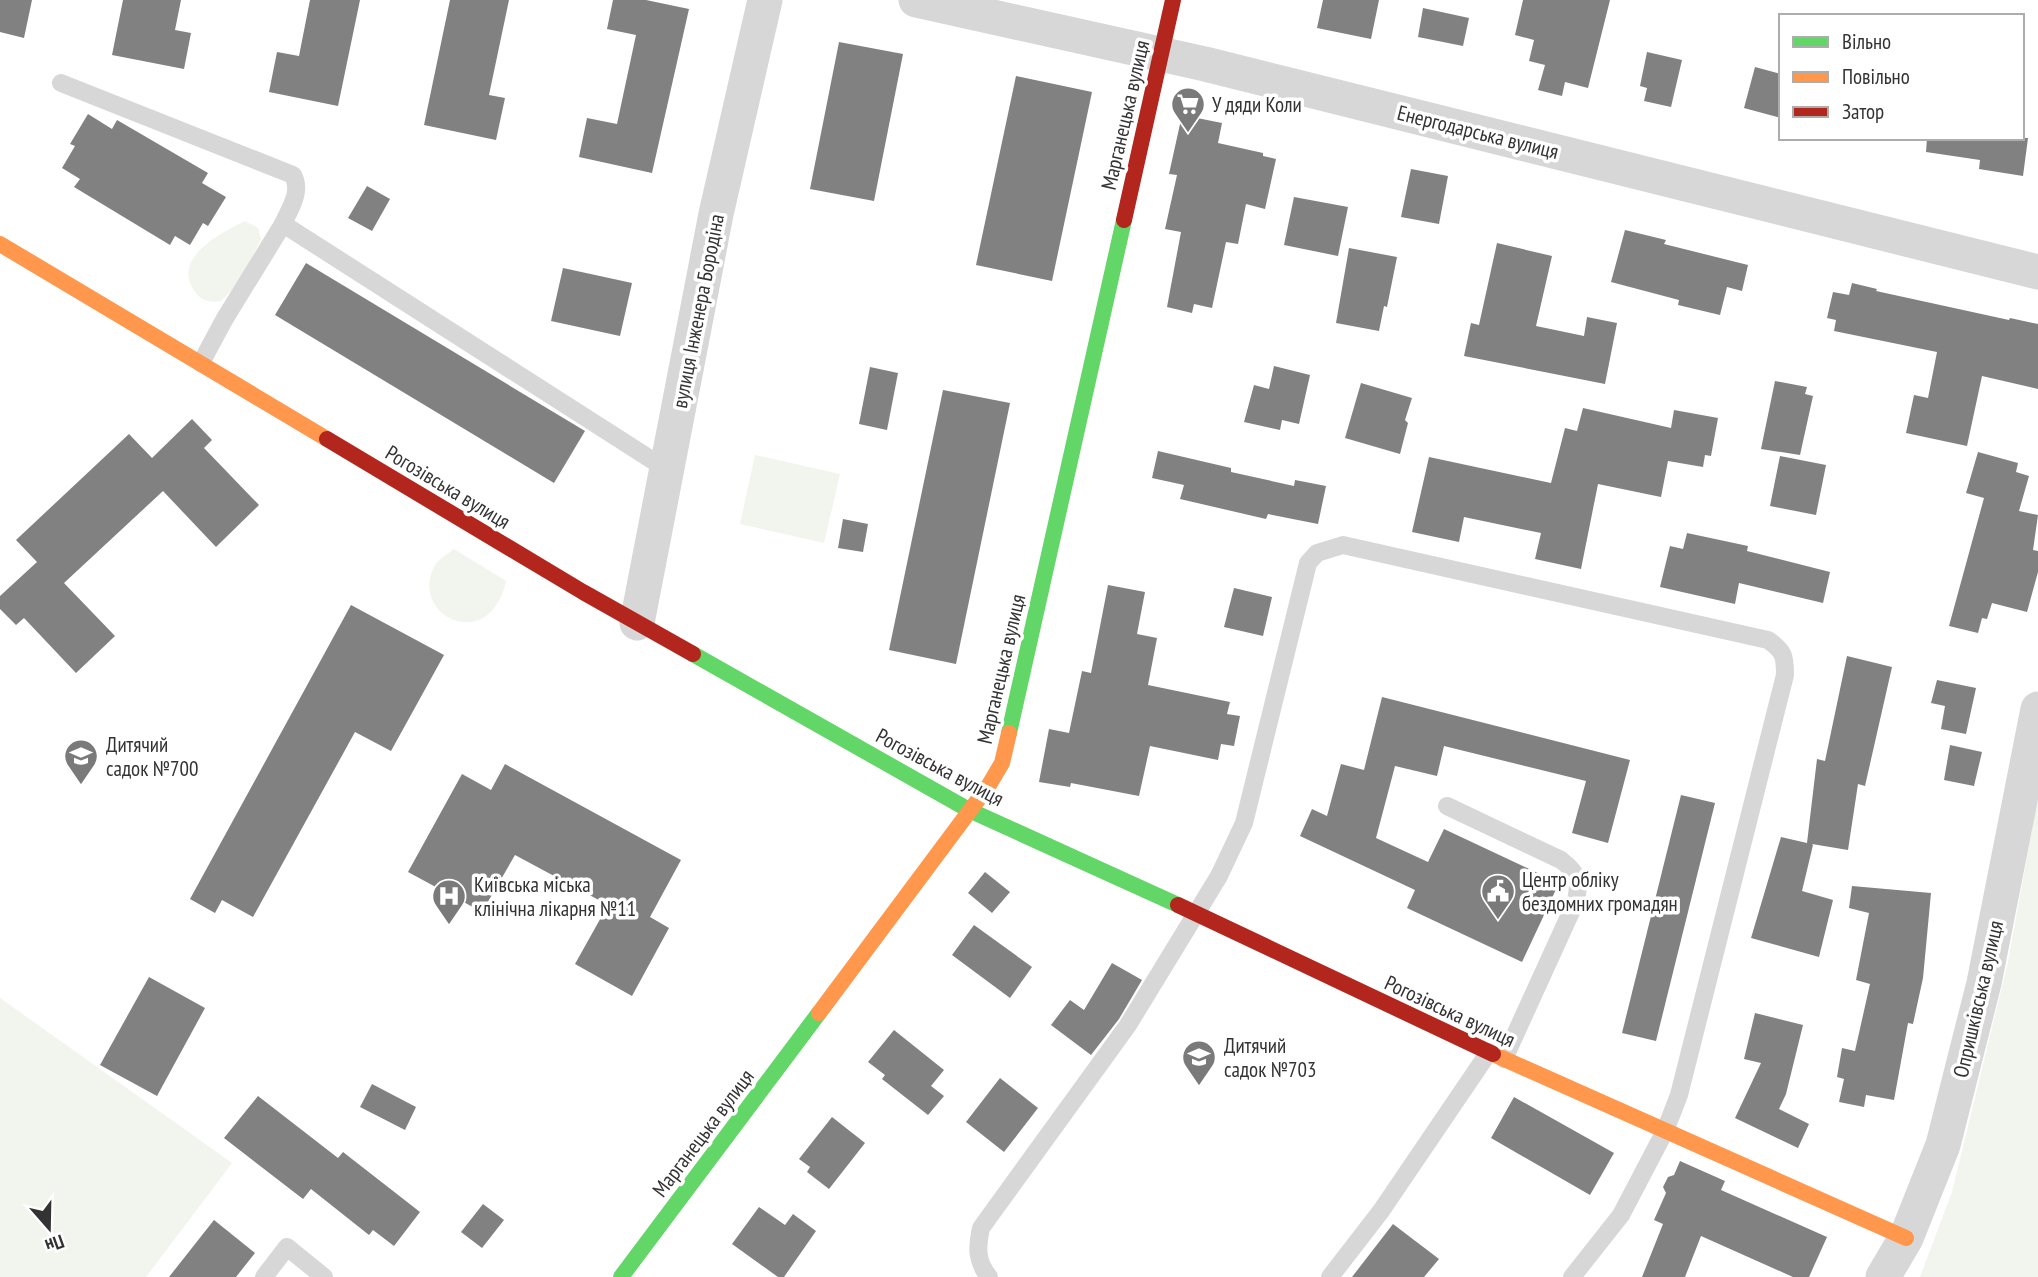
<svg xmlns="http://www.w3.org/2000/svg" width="2038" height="1277" viewBox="0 0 2038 1277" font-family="'PT Sans Narrow',sans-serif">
  <rect width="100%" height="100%" fill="#fff"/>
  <g fill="#f1f5ed">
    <path d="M245 221 258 228 261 239C250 261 240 284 221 301 211 303 202 301 196 293 169 259 221 233 245 221Z"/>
    <polygon points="755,455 840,474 824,543 740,524"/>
    <path d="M454 549 506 581C489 656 409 615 434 567 437 560 448 554 454 549Z"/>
    <polygon points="2038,796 2038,1277 1920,1277 1952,1192 2008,962"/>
    <polygon points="0,998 232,1163 146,1277 0,1277"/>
  </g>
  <g fill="#818181">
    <polygon points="0,0 32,0 24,38 0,32"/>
    <polygon points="123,0 181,0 175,30 191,33 184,69 112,55"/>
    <polygon points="310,0 360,0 338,106 269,92 277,52 299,56"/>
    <polygon points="450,0 509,0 489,95 505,98 496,140 424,125"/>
    <polygon points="613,0 646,0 689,9 652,173 579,157 587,118 617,124 636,35 607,29"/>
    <polygon points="1323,0 1379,0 1371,39 1317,28"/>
    <polygon points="1523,0 1610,0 1588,88 1565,82 1562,96 1538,90 1545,65 1529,61 1534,40 1515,35"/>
    <polygon points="1423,8 1469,18 1463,46 1418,37"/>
    <polygon points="839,42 903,54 874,201 810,189"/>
    <polygon points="1647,52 1682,60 1671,107 1644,101 1647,88 1640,86"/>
    <polygon points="1755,67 1781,74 1781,118 1744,108"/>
    <polygon points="1016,76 1092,92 1052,281 976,265"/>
    <polygon points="88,114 112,129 117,120 208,173 202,183 226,197 208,226 203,223 190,245 175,236 170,245 74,187 80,179 62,168 75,146 70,144"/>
    <polygon points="1182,115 1222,123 1218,143 1263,153 1263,156 1276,159 1265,209 1246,204 1238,244 1226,242 1212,308 1194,304 1192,313 1167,307 1181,232 1165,229 1177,175 1169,174"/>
    <polygon points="1927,138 2028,138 2023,176 1979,169 1980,160 1926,152"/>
    <polygon points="1411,169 1448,176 1439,224 1401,217"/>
    <polygon points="367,186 390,199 372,231 348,218"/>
    <polygon points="1294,197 1348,207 1338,256 1284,245"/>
    <polygon points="1625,230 1666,240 1664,244 1748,265 1742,291 1727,287 1720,315 1678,305 1679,300 1611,282"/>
    <polygon points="1497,243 1552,256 1536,326 1584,336 1587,317 1617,323 1605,384 1464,356 1471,323 1479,325"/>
    <polygon points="1349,248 1397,257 1387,307 1384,306 1379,331 1336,323"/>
    <polygon points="306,263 585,431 554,483 275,315"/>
    <polygon points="563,268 632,283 620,336 551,321"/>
    <polygon points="1852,283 1877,289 1876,291 2009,320 2010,318 2038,324 2038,389 1982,376 1967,446 1906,433 1914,395 1928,398 1937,352 1834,331 1836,320 1827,318 1833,292 1849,295"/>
    <polygon points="1274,366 1310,375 1299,424 1282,420 1280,430 1244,422 1254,385 1269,389"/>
    <polygon points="870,367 898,373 887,430 859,424"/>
    <polygon points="1775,381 1807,387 1805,394 1813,396 1800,455 1761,449"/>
    <polygon points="1361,383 1412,398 1405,420 1408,423 1400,454 1345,438"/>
    <polygon points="943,390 1010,403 956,664 889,650"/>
    <polygon points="1583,408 1671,428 1674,410 1718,418 1711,456 1705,455 1703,467 1668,461 1661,497 1598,484 1581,569 1535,559 1541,533 1464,517 1459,542 1412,532 1429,457 1551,483 1565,428 1577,431"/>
    <polygon points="192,419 212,440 204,448 259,505 216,547 163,491 64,583 115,636 76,673 24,618 16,625 0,609 0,596 37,562 16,540 129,434 152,458"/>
    <polygon points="1158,451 1231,468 1231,472 1294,486 1295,480 1326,486 1318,524 1268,514 1266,519 1180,499 1184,485 1152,478"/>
    <polygon points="1978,452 2018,463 2016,472 2029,476 2019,511 2038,515 2033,550 2038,551 2038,572 2027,612 1992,603 1987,619 1982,618 1978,633 1949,626 1984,498 1966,493"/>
    <polygon points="1780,456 1826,465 1816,515 1770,506"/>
    <polygon points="843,519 868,524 863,552 838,548"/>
    <polygon points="1687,533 1748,546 1747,551 1830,572 1823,603 1739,583 1735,604 1660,587 1670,546 1683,549"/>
    <polygon points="1108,585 1145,592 1137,634 1157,638 1148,685 1230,702 1227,714 1240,716 1234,746 1221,744 1218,760 1150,746 1139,796 1071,783 1070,787 1039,782 1049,729 1069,733 1082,671 1091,673"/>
    <polygon points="1234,588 1272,597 1263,636 1224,627"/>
    <polygon points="351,605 444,655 391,751 355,732 253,917 222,900 215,913 190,899"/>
    <polygon points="1847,656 1892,667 1865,786 1858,784 1848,850 1812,844 1813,845 1802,891 1833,900 1819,957 1751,938 1781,837 1807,843 1817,759 1825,761"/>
    <polygon points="1937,680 1976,688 1966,734 1941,729 1945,706 1931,703"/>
    <polygon points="1382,697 1630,760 1608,843 1572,833 1586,781 1444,746 1437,776 1395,766 1376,838 1428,862 1444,829 1559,883 1522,962 1407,908 1415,890 1300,836 1312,809 1327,816 1341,764 1364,770"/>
    <polygon points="1950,745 1982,752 1974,786 1944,780"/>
    <polygon points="505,764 681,860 650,917 669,928 632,996 575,964 608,905 515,855 482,912 408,872 462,774 491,790"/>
    <polygon points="1681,795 1715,803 1656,1041 1622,1033"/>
    <polygon points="985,872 1010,892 992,913 968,893"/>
    <polygon points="1852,886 1931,893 1923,978 1913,1024 1908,1023 1894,1100 1866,1095 1864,1107 1839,1102 1844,1079 1837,1077 1842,1048 1855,1051 1870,984 1856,980 1869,913 1849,908"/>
    <polygon points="974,925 1032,967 1010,998 952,955"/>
    <polygon points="1112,963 1142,980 1119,1019 1091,1055 1051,1025 1070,1000 1084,1010"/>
    <polygon points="149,977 205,1008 157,1096 100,1065"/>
    <polygon points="1755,1013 1803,1025 1786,1094 1779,1109 1809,1124 1798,1148 1735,1118 1761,1063 1744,1059"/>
    <polygon points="894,1030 944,1070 931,1086 944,1096 928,1115 882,1079 885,1075 868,1062"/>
    <polygon points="1000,1078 1038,1108 1004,1152 966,1122"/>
    <polygon points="372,1084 416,1107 405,1130 360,1107"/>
    <polygon points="258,1096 338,1158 343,1152 420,1212 394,1246 373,1230 369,1235 311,1189 303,1199 224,1138"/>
    <polygon points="1514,1097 1614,1153 1590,1195 1491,1138"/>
    <polygon points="832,1117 865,1143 829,1189 807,1172 810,1167 799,1159"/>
    <polygon points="1680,1161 1725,1181 1721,1190 1827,1237 1809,1277 1793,1277 1701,1236 1685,1277 1642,1277 1663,1224 1654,1220 1666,1193 1663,1187 1668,1177 1674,1175"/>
    <polygon points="483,1204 504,1220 482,1248 461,1232"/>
    <polygon points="759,1207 785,1225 793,1214 816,1231 784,1277 778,1277 732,1244"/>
    <polygon points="214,1220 255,1253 236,1277 169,1277"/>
    <polygon points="1393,1224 1439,1259 1424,1277 1352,1277"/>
  </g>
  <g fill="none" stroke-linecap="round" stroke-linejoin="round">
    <g stroke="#d7d7d7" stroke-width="18">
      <path d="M61 83 293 175C302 192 290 208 283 224L666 469"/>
      <polyline points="201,363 224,320 283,224"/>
      <path d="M1447 806 1561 860C1579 874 1580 880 1576 901L1504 1059"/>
      <polyline points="264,1277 287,1247 324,1277"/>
      <path d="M989 1277C976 1261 977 1247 981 1228L1128 1025 1219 876 1244 823 1308 563 1317 553 1343 545 1768 640C1784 651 1785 656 1785 675L1679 1095 1665 1131 1621 1215 1572 1277"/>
      <polyline points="1330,1277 1381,1211 1489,1052"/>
    </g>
    <g stroke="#d7d7d7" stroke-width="35">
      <polyline points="916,0 1205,64 2038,272"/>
      <polyline points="637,623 716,214 765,0"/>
      <polyline points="1883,1277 1906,1238 1943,1145 1984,983 2038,709"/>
    </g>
    <g stroke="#63d668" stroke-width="16">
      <polyline points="693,654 969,810 1178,905"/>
      <polyline points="1009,733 1124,220"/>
      <polyline points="621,1277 819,1013"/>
    </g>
    <g stroke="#ff974d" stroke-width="16">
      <polyline points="0,244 327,439"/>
      <polyline points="819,1013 989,785 1002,763 1009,733"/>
      <polyline points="1493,1054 1906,1238"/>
    </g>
    <g stroke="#b3261e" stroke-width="16">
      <polyline points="1124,220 1173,0"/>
      <polyline points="327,439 583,592 693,654"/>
      <polyline points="1178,905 1493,1054"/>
    </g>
  </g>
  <defs>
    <g id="supermarket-pin" transform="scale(1.75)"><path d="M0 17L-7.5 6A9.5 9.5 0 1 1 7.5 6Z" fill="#7a7a7a" stroke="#fff"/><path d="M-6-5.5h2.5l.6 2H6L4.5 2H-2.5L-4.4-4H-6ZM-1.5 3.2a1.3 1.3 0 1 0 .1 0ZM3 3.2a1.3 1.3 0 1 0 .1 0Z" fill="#fff"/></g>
    <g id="school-pin" transform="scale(1.75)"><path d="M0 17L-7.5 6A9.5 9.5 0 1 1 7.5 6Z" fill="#7a7a7a" stroke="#fff"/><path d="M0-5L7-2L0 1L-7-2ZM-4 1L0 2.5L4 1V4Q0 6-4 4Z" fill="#fff"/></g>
    <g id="civic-pin" transform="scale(1.75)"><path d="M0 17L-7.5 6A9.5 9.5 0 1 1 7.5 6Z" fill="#7a7a7a" stroke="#fff"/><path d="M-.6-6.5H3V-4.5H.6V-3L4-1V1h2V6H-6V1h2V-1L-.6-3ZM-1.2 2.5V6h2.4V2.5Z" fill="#fff"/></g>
    <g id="hospital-pin" transform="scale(1.75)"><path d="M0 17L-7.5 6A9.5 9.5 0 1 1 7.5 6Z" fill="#7a7a7a" stroke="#fff"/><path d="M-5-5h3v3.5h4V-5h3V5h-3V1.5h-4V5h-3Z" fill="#fff"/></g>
  </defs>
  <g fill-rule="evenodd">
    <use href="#supermarket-pin" x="1188" y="104"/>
    <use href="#school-pin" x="81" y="756"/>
    <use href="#civic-pin" x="1498" y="891"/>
    <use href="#hospital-pin" x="449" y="896"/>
    <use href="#school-pin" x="1199" y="1057"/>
  </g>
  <g text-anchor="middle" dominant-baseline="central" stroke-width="7" stroke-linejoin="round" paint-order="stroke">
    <g font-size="21" fill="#333" stroke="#fff" text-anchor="start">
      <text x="1212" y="104">У дяди Коли</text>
      <text x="106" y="744">Дитячий<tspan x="106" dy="24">садок №700</tspan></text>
      <text x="1522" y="879">Центр обліку<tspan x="1522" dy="24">бездомних громадян</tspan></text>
      <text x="474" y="884">Київська міська<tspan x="474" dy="24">клінічна лікарня №11</tspan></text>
      <text x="1224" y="1045">Дитячий<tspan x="1224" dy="24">садок №703</tspan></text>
    </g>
    <g font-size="21" fill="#333" stroke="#fff">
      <text transform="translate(1125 115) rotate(-77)">Марганецька вулиця</text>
      <text transform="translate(1478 132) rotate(14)">Енергодарська вулиця</text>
      <text transform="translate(698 311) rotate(-79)">вулиця Інженера Бородіна</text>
      <text transform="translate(448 487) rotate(31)">Рогозівська вулиця</text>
      <text transform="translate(1001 669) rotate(-77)">Марганецька вулиця</text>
      <text transform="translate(940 767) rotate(28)">Рогозівська вулиця</text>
      <text transform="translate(1978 999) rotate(-77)">Опришківська вулиця</text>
      <text transform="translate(1450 1011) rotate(25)">Рогозівська вулиця</text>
      <text transform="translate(703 1133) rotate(-53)">Марганецька вулиця</text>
    </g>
  </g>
  <rect x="1779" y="14" width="245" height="126" fill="#ffffff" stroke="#adadad" stroke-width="2"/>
  <rect x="1793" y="37" width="35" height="10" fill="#63d668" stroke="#adadad" stroke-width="2"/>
  <text x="1842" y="49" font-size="21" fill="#333333">Вільно</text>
  <rect x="1793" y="72" width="35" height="10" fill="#ff974d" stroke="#adadad" stroke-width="2"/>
  <text x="1842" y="84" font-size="21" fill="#333333">Повільно</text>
  <rect x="1793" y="107" width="35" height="10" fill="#b3261e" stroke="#adadad" stroke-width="2"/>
  <text x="1842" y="119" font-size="21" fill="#333333">Затор</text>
  <g transform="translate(49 1228) rotate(160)" stroke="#ffffff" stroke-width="5" paint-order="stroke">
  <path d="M0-5L12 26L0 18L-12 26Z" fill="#333333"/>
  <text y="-10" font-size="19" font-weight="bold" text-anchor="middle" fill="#333333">Пн</text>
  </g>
</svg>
